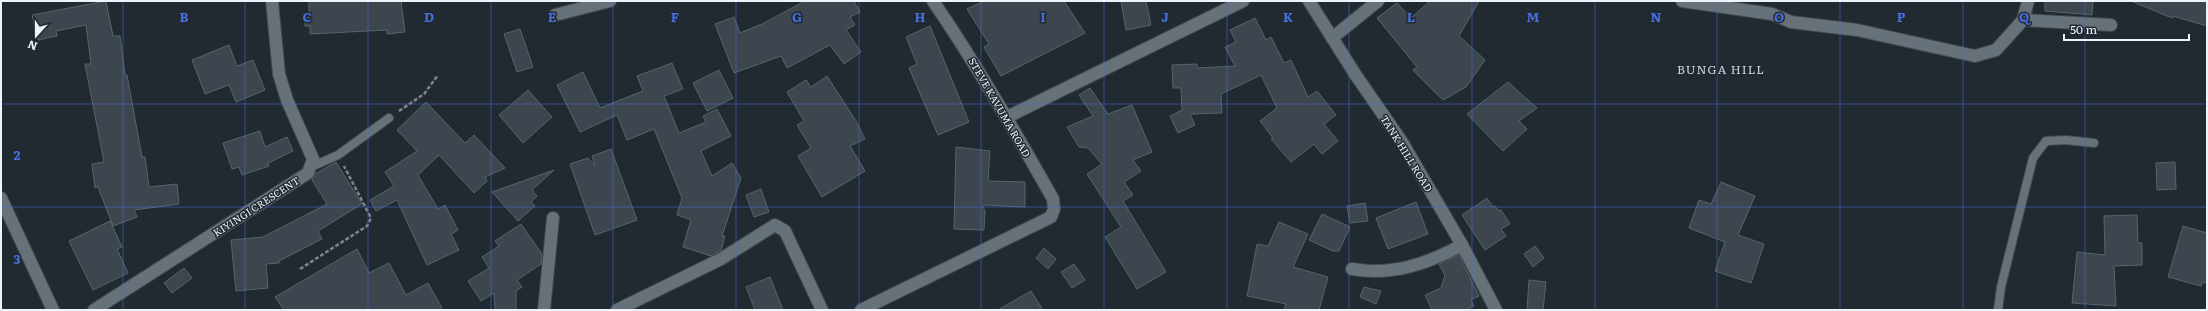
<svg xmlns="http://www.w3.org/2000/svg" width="2208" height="311" viewBox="0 0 2208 311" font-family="Literata,serif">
  <rect width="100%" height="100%" fill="#212a31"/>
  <g fill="#3d464e" stroke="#59636b">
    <polygon points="106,1 113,36 120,36 125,75 127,75 142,157 145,157 149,187 177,184 179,204 134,210 137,217 113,226 98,187 95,188 92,164 104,162 85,64 91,64 86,25 56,31 57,36 38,40 32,15"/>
    <polygon points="309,1 401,1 405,32 387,34 387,30 310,34 310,26 305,26 305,13 309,13"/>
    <polygon points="805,1 854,1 860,12 850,17 855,25 846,30 861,52 844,64 830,45 787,68 781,56 734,73 715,24 734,17 740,33 762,24"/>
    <polygon points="984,1 1064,1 1085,33 1001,76 984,47 989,44 967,9"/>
    <polygon points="1121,1 1146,1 1151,25 1126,30"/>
    <polygon points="1430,1 1479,1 1459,36 1485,60 1466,87 1443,100 1413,70 1417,67 1377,18 1397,3 1411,18"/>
    <polygon points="2045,1 2093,1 2092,15 2045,11"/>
    <polygon points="2131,1 2207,1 2207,26 2173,16 2172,18"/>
    <polygon points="1255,18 1266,40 1271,37 1284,63 1291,60 1308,97 1317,91 1336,115 1324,124 1338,141 1322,154 1314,144 1291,162 1271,139 1273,138 1260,121 1277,108 1261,75 1221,94 1222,113 1190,114 1195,125 1178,133 1170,116 1182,110 1181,88 1173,88 1172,65 1197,64 1197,68 1235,66 1225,47 1236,42 1230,30"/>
    <polygon points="930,26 969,122 938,135 909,68 917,64 906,37"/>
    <polygon points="520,29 533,67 517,72 504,34"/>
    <polygon points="229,45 237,66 253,60 265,90 236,102 229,85 205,94 192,60"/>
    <polygon points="672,63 683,89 664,96 679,133 706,122 703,116 717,109 731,136 701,151 712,176 732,163 741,178 722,236 725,236 721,250 711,256 683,247 691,220 677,215 682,198 654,129 627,140 617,115 580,132 557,85 583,72 600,108 643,91 637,76"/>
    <polygon points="719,70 733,98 707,111 693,83"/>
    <polygon points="827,76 856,121 865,139 850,146 865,171 822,197 798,156 811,148 797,125 804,121 787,92 806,80 811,87"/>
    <polygon points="1508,82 1537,108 1519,121 1527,129 1503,151 1467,114"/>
    <polygon points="1090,88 1108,114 1132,105 1152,152 1133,160 1141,171 1124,182 1133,195 1123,201 1166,272 1137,289 1105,237 1121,227 1087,174 1102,164 1088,148 1079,147 1067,127 1093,116 1079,95"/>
    <polygon points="528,90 552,117 523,143 499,115"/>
    <polygon points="426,102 465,143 474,135 505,168 485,177 487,181 474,193 439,155 418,175 438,209 445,205 458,230 451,234 459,250 427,265 397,200 376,211 370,200 394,186 385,172 417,151 397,130"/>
    <polygon points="260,131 265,147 287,137 293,151 268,163 269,166 242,175 239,167 232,169 223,143"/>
    <polygon points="956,147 990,151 988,181 1025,182 1025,207 985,205 983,207 985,211 984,230 954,229"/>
    <polygon points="611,149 637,220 595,235 570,164 588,158 595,166 592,156"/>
    <polygon points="336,162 362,204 318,231 322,239 279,261 279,263 266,264 268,288 236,291 231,240 263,237 327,204 312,180 315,174"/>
    <polygon points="2175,162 2176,189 2157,190 2156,163"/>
    <polygon points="554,170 532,190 537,196 531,202 535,206 518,221 492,192"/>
    <polygon points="1721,182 1755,196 1738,235 1764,244 1751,283 1715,271 1725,242 1689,228 1699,200 1711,204"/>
    <polygon points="761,189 769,212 754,217 746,195"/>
    <polygon points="1487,198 1493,207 1495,206 1499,211 1501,210 1510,224 1501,229 1506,236 1485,250 1462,215"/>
    <polygon points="1416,202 1428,234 1388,249 1376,218"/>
    <polygon points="1365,203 1368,221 1350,223 1347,206"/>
    <polygon points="1322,214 1350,227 1339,251 1333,251 1309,240"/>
    <polygon points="2137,215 2138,243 2142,243 2142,265 2114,266 2116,306 2072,303 2077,252 2105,255 2104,216"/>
    <polygon points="110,221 122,247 117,249 128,273 93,290 69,241"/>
    <polygon points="1279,222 1308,234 1293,267 1328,277 1319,310 1284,310 1286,304 1247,296 1257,244 1268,246"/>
    <polygon points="521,224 542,254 541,264 517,280 522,287 516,291 516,310 495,310 494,293 481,301 468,281 489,268 482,257 499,246 495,241"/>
    <polygon points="2183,226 2207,233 2207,283 2203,282 2201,286 2168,277"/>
    <polygon points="1535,246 1544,258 1533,267 1524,254"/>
    <polygon points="1044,248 1056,259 1048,269 1036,258"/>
    <polygon points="357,249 369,273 389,263 406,295 428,283 443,310 284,310 275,297"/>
    <polygon points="1459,255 1479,296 1471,300 1474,306 1464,310 1432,310 1425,295 1441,288 1445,275 1439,264"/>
    <polygon points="1074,264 1085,280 1072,288 1061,272"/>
    <polygon points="184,268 192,278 172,293 164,283"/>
    <polygon points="770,277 783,310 755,310 746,287"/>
    <polygon points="1529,280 1546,282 1543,310 1527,310"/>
    <polygon points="1364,287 1381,291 1376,304 1360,297"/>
    <polygon points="1031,291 1043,310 998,310"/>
  </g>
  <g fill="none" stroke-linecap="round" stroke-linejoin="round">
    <g stroke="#41484f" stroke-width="10">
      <g id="lane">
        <polyline points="311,167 338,155 389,118"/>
        <polyline points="1998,310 2001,287 2033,158 2046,141 2066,140 2094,143"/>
      </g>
    </g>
    <g stroke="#41484f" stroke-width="14">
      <g id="street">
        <polyline points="1309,1 1355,74 1402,142 1462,245 1496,310"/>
        <polyline points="1682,1 1772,14 1791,22 1857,30 1975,56 1996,50 2023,20 2028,1"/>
        <polyline points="555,15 610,1"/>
        <polyline points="2023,20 2111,25"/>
        <polyline points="1332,38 1378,1"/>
        <polyline points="1007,117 1243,1"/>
        <polyline points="1,198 53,310"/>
        <path d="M1352 269C1392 276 1427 264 1462 245"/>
        <polyline points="94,310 308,173 313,159 287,100 279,74 272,1"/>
        <polyline points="544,310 553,218"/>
        <polyline points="617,310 721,259 775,225 785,231 822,310"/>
        <path d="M861 310 1051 217 1054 209 1053 199C1015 132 977 65 933 1"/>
      </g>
    </g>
    <g stroke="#7d858b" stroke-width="2.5" stroke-dasharray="4 2" stroke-linecap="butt">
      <polyline points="399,111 424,94 438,75"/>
      <polyline points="300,269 367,226 371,218 344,166"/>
    </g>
    <use href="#lane" stroke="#677179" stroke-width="8"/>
    <use href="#street" stroke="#677179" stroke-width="12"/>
  </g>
  <path fill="none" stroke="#476fdf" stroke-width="1" stroke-opacity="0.55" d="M123 1V310M245 1V310M368 1V310M491 1V310M613 1V310M736 1V310M859 1V310M981 1V310M1104 1V310M1227 1V310M1349 1V310M1472 1V310M1595 1V310M1717 1V310M1840 1V310M1963 1V310M2085 1V310M1 104H2207M1 207H2207"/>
  <g text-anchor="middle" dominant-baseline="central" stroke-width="3" stroke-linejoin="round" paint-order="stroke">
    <g font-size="10" fill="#eef4f9" stroke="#212a31">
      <text transform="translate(1000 107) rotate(60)">STEVE KAVUMA ROAD</text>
      <text transform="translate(1407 153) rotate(58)">TANK HILL ROAD</text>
      <text transform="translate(256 206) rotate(-33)">KIYINGI CRESCENT</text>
    </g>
    <g font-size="12" letter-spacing="1" fill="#c9d4dd" stroke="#212a31">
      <text x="1721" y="69">BUNGA HILL</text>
    </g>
  </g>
  <g font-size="13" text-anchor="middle" font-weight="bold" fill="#476fdf" stroke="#212a31" stroke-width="3" stroke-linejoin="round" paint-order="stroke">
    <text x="184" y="22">B</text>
    <text x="307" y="22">C</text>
    <text x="429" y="22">D</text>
    <text x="552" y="22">E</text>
    <text x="675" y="22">F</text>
    <text x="797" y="22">G</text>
    <text x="920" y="22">H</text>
    <text x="1043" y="22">I</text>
    <text x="1165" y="22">J</text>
    <text x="1288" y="22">K</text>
    <text x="1411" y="22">L</text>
    <text x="1533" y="22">M</text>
    <text x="1656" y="22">N</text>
    <text x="1779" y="22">O</text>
    <text x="1901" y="22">P</text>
    <text x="2024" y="22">Q</text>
    <text x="17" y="160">2</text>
    <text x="17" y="264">3</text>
  </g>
  <rect width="2208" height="311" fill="none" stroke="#eef4f9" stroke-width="4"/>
  <g transform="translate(36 36) rotate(201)" stroke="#212a31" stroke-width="3" paint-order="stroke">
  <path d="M0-3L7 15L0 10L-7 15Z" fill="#eef4f9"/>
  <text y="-6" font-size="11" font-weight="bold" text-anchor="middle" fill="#eef4f9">N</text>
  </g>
  <path d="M2064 34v6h125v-6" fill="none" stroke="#eef4f9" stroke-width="2"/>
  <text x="2070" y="34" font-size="12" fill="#eef4f9" stroke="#212a31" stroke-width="3" paint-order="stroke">50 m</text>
</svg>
